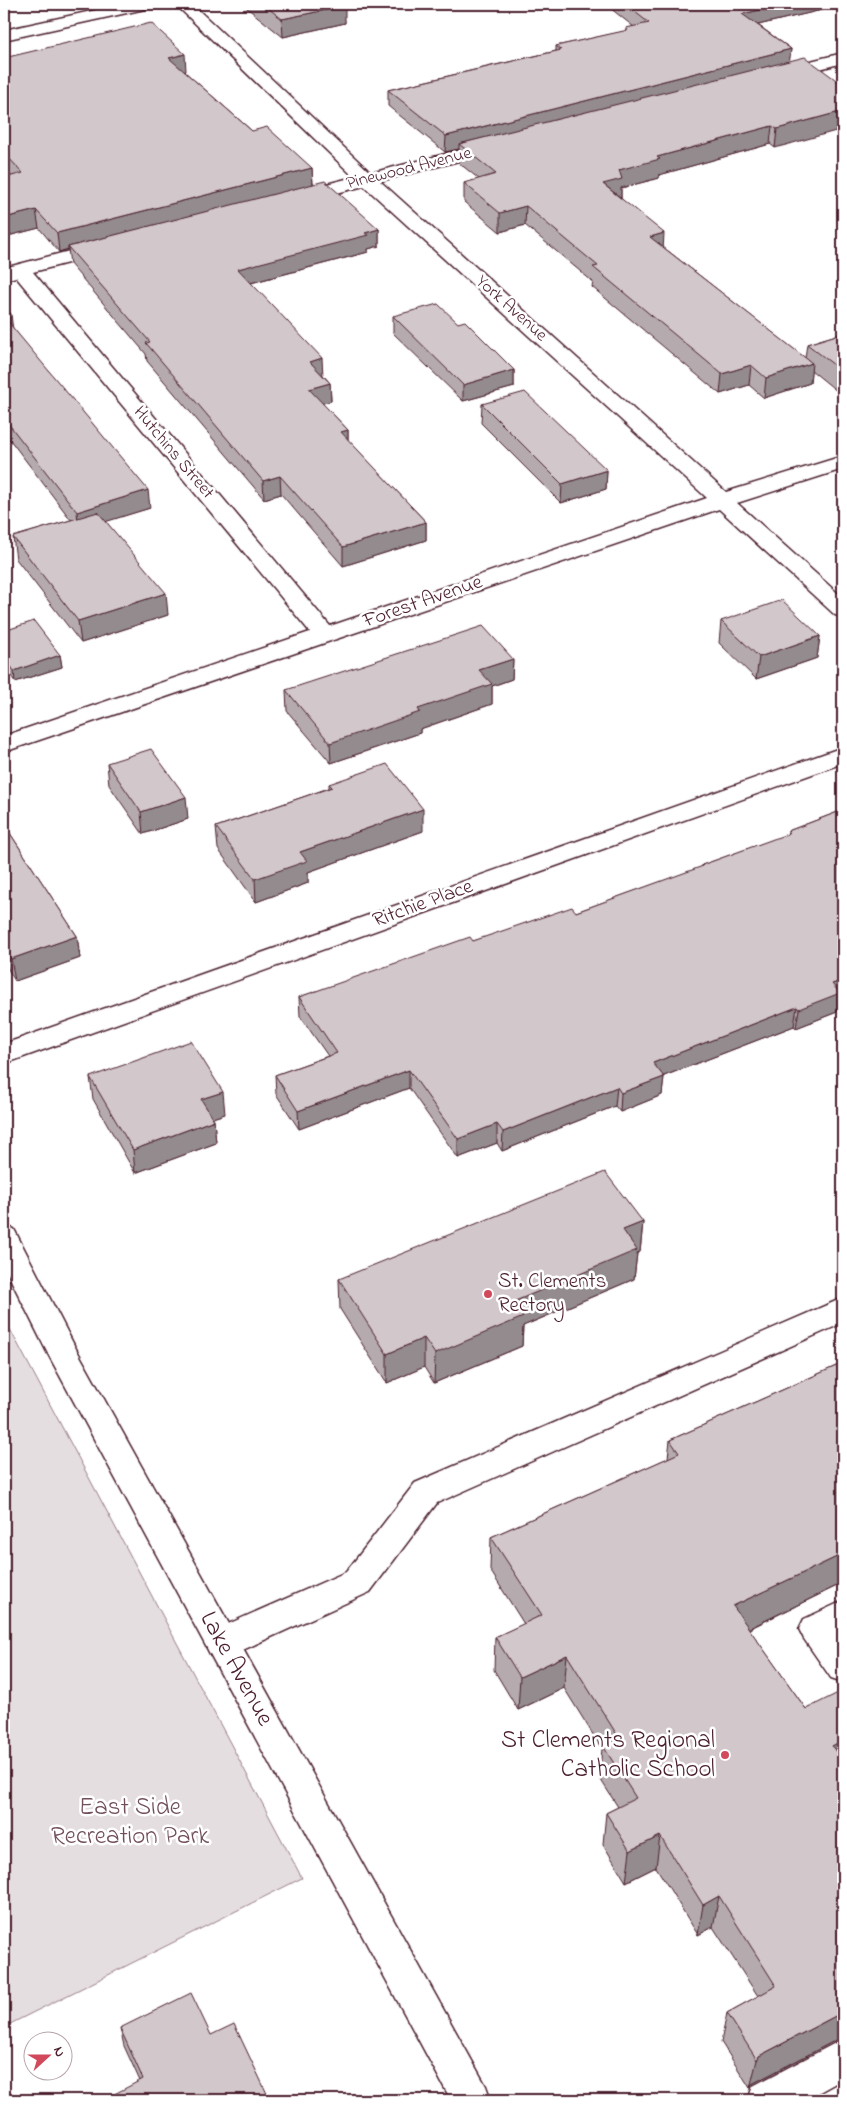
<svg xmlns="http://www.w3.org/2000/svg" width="847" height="2104" viewBox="0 0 847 2104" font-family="'Indie Flower',sans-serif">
  <rect width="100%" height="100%" fill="#fff"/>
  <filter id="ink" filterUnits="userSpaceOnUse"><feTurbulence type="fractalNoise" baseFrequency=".02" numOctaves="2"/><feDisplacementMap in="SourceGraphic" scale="10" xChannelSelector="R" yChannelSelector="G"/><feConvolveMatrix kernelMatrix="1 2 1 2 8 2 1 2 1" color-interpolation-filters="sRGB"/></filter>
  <g filter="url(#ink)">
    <polygon fill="#e5dee0" stroke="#987e86" points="4,1318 302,1878 4,2027"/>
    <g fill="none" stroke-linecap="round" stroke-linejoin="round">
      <g stroke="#4a1f2b" stroke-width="3">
        <g id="lane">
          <polygon points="843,1298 843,1323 437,1503 370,1592 234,1654 222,1658 210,1654 205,1643 210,1632 346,1572 415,1483"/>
          <polygon points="843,1601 843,1632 839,1634 843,1640 843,1682 831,1678 804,1639 799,1629 804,1619"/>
          <polygon points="843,2039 843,2079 805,2100 748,2100 753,2086"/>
        </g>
      </g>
      <g stroke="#4a1f2b" stroke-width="3">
        <g id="street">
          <polygon points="175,4 192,4 371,173 496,141 502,142 505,146 502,150 380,181 726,492 843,456 843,469 737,503 843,598 843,617 835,615 719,509 4,752 4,736 310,632 16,277 4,280 4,268 104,242 111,244 114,248 111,252 33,272 330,626 707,498 364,186 298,203 291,201 289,197 291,193 354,177"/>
          <polygon points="843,53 843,63 780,79 774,78 771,74 774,70"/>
          <polygon points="843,747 843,763 4,1064 4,1044"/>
        </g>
      </g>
      <g stroke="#4a1f2b" stroke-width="3">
        <g id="secondary">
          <polygon points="124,4 153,4 151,7 145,9 4,40 4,30"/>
          <polygon points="4,1226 14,1229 74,1345 486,2086 491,2100 451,2100 47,1352 4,1266"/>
        </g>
      </g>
      <use href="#lane" fill="#fff" fill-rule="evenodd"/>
      <use href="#street" fill="#fff" fill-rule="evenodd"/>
      <use href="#secondary" fill="#fff" fill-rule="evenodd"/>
    </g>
    <g fill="#b5abaf" stroke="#4a1f2b">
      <polygon points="242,4 343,4 345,23 283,37"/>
      <polygon points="605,4 843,4 843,5 758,25 791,49 775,148 770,144 659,175 659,178 621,188 621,198 663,247 805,358 807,344 843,333 843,396 811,370 810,383 764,398 749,385 720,394 592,287 593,282 525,225 500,232 464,202 464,183 479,179 459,163 459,149 445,152 388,106 388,90 556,51 556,46 626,31 626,28 634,27"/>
      <polygon points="4,58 186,71 185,72 252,131 312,168 313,184 379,229 379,246 368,249 368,252 251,283 323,375 330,383 331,401 322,403 348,430 348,440 426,522 426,540 343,566 281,494 264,499 147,361 146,354 70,264 68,249 59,252 39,228 4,237 4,178 11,176 4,168"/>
      <polygon points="4,305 13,328 150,508 106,521 168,615 81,643 16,559 13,537 71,520 4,432"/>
      <polygon points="393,316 458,323 514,370 514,387 463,401 393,333"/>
      <polygon points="482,404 607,470 606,489 561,503 481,423"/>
      <polygon points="721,621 820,636 817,658 756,679 719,643"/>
      <polygon points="4,631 60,655 62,667 15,682 4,665"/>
      <polygon points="513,659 512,679 492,686 492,704 420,729 420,733 331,763 287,711 286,690"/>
      <polygon points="107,763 188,819 143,834 109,785"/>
      <polygon points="329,784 423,831 308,872 308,883 256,902 218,849 216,827 329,788"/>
      <polygon points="843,810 839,999 837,1012 796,1028 794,1026 664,1076 662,1095 620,1112 615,1106 502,1151 497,1143 458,1158 409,1088 299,1129 276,1094 275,1075 328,1056 300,1016 299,997 473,941 576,912 702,867 702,865 787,835 788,831"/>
      <polygon points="4,824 77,936 80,958 15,981 4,962"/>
      <polygon points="90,1077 225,1114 212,1118 214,1120 216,1143 135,1173 93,1099"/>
      <polygon points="643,1222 640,1252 637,1253 634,1279 523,1326 522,1346 434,1383 424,1367 387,1383 340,1309 339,1279"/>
      <polygon points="843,1363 843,1583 749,1629 806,1709 843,1697 843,2038 842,2037 752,2084 750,2088 721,2042 727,2013 758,1996 713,1927 698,1935 656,1867 626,1882 603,1844 606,1813 618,1807 599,1777 602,1749 564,1688 518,1710 494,1670 495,1637 524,1624 490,1570 491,1537 668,1458 670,1440"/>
      <polygon points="120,2028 211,2035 270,2100 140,2081 124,2046"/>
    </g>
    <g fill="#938b8e" stroke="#4a1f2b">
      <polygon points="787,4 843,4 843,5 741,29 742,14"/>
      <polygon points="345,6 345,23 283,37 282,19"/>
      <polygon points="791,49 789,65 459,144 459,149 445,152 446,136"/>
      <polygon points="185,54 186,71 170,75 169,58"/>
      <polygon points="843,111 843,129 775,148 777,129"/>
      <polygon points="772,126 770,144 659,175 659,178 621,188 621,198 603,184 619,170 657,157"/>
      <polygon points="312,168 313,186 68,247 68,249 59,252 57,233"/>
      <polygon points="526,206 525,225 500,232 500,213"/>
      <polygon points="36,210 39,228 4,237 4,218"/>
      <polygon points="379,229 379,246 368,249 368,252 239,286 238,269"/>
      <polygon points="664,233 663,252 650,237"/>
      <polygon points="11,314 13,331 6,333 4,316"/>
      <polygon points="322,358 323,376 310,362"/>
      <polygon points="812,363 810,383 764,398 766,378"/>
      <polygon points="751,365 749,385 720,394 722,374"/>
      <polygon points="514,370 514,387 463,401 463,385"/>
      <polygon points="330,383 331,401 309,407 309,389"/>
      <polygon points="348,430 348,448 341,432"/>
      <polygon points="607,470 606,489 561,503 562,484"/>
      <polygon points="280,476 281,494 264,499 263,481"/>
      <polygon points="148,490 150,508 79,530 77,512"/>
      <polygon points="426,522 426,540 343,566 343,547"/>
      <polygon points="166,593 168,615 81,643 78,621"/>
      <polygon points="820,636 817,658 756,679 759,657"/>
      <polygon points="60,655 62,667 15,682 14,671"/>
      <polygon points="513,659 512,679 492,686 492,704 420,729 420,733 331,763 330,743 418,709 479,670"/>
      <polygon points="186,797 188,819 143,834 141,812"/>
      <polygon points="423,809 423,831 308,872 308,883 256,902 255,879 300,852"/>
      <polygon points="77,936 80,958 15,981 11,959"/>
      <polygon points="843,980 843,997 839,999 837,1012 796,1028 799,1009 832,984"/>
      <polygon points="797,1007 794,1026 651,1081 653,1063"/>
      <polygon points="409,1070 409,1088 299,1129 298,1111"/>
      <polygon points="664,1077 662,1095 620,1112 621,1093"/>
      <polygon points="617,1087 615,1106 502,1151 503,1132"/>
      <polygon points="223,1092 225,1114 203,1121 201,1099"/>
      <polygon points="214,1120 216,1143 135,1173 133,1150"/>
      <polygon points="497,1124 497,1143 458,1158 458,1139"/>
      <polygon points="643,1222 640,1252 637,1253 634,1279 523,1326 522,1346 434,1383 435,1354 513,1302 623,1230"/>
      <polygon points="424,1338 424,1367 387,1383 387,1354"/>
      <polygon points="843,1554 843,1583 727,1639 733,1606"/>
      <polygon points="567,1655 564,1688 518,1710 520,1677"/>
      <polygon points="843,1740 843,1768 832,1746"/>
      <polygon points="660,1836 656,1867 626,1882 630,1851"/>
      <polygon points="719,1896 713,1927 698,1935 703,1905"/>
      <polygon points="843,2012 843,2033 842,2037 752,2084 750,2088 757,2060 759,2056"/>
    </g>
    <g fill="#d2c7cb" stroke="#4a1f2b">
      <polygon points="263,4 343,4 345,6 282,19"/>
      <polygon points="625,4 787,4 742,14 791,49 446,136 388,90 561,50 556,46 628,30 626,28 649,23"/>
      <polygon points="151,23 185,54 169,58 252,131 267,127 312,168 57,233 36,210 4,218 4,178 23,173 4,153 4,58"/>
      <polygon points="805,57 843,85 843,111 777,129 772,126 657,157 660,159 619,170 622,179 603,184 664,233 650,237 812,363 766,378 751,365 722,374 593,267 598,266 526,206 500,213 464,183 496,174 459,144"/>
      <polygon points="325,181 379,229 365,233 368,235 238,269 322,358 310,362 330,383 309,389 348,430 341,432 426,522 343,547 280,476 263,481 146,343 150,342 68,247"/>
      <polygon points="438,304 458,323 465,321 514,370 463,385 393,316"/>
      <polygon points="4,305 11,314 4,316"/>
      <polygon points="4,317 148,490 77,512 4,418"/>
      <polygon points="843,333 843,372 807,344"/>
      <polygon points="525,392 607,470 562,484 482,404"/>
      <polygon points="98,512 166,593 78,621 13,537"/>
      <polygon points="782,600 820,636 759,657 721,621"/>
      <polygon points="34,621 60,655 14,671 4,656 4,631"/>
      <polygon points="483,626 513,659 479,670 492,684 418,709 420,712 330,743 286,690"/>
      <polygon points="151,749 186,797 141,812 107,763"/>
      <polygon points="387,764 423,809 300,852 307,861 255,879 216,827 332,787 329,784"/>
      <polygon points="843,810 843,980 832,984 840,993 799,1009 797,1007 653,1063 664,1077 621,1093 617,1087 503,1132 497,1124 458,1139 409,1070 298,1111 275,1075 337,1053 299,997 470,937 473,941 572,907 576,912 703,866 702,865 790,833 788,831"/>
      <polygon points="4,824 77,936 11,959 4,946"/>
      <polygon points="191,1041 223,1092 201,1099 214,1120 133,1150 90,1077"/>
      <polygon points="605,1172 643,1222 623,1230 637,1250 513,1302 523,1317 435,1354 424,1338 387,1354 339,1279"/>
      <polygon points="843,1363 843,1554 733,1606 806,1709 840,1692 843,1697 843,1740 832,1746 843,1762 843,2012 759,2056 757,2060 727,2013 776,1986 719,1896 703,1905 660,1836 630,1851 606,1813 636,1798 603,1746 619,1738 567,1655 520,1677 495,1637 542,1615 491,1537 679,1453 670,1440"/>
      <polygon points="191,1993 211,2035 234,2024 270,2100 103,2100 143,2079 120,2028"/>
    </g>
  </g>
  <g fill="#d1495b" stroke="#fff" stroke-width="2">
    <circle cx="488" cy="1294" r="5"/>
    <circle cx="725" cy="1755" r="5"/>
  </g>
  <g text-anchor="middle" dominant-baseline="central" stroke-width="5" stroke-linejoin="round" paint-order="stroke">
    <g font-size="18" fill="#4a1f2b" stroke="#fff">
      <text transform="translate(409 169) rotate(-14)">Pinewood Avenue</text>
      <text transform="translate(511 309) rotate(42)">York Avenue</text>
      <text transform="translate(173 453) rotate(50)">Hutchins Street</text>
    </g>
    <g font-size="21" fill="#4a1f2b" stroke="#fff">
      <text transform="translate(423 602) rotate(-19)">Forest Avenue</text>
      <text transform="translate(423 904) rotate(-20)">Ritchie Place</text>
    </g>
    <g font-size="21" fill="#4a1f2b" stroke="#fff" text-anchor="start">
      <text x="498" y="1282">St. Clements<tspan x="498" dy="24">Rectory</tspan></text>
    </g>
    <g font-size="25" fill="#4a1f2b" stroke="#fff">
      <text transform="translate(236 1669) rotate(61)">Lake Avenue</text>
    </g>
    <g font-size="25" fill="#4a1f2b" stroke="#fff" text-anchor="end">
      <text x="715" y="1741">St Clements Regional<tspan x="715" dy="29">Catholic School</tspan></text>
    </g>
    <g font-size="25" fill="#714f58" stroke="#fff">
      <text x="130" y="1808">East Side<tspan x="130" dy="29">Recreation Park</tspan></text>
    </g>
  </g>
  <rect width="847" height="2104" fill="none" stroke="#fff" stroke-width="20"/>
  <rect x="10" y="10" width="827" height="2084" fill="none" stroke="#4a1f2b" stroke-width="2" filter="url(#ink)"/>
  <g transform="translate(48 2056) rotate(69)"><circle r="24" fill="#ffffff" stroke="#b7a5aa"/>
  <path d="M0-4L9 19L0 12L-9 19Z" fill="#d1495b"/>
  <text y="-8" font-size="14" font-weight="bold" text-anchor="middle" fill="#4a1f2b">N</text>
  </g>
</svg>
